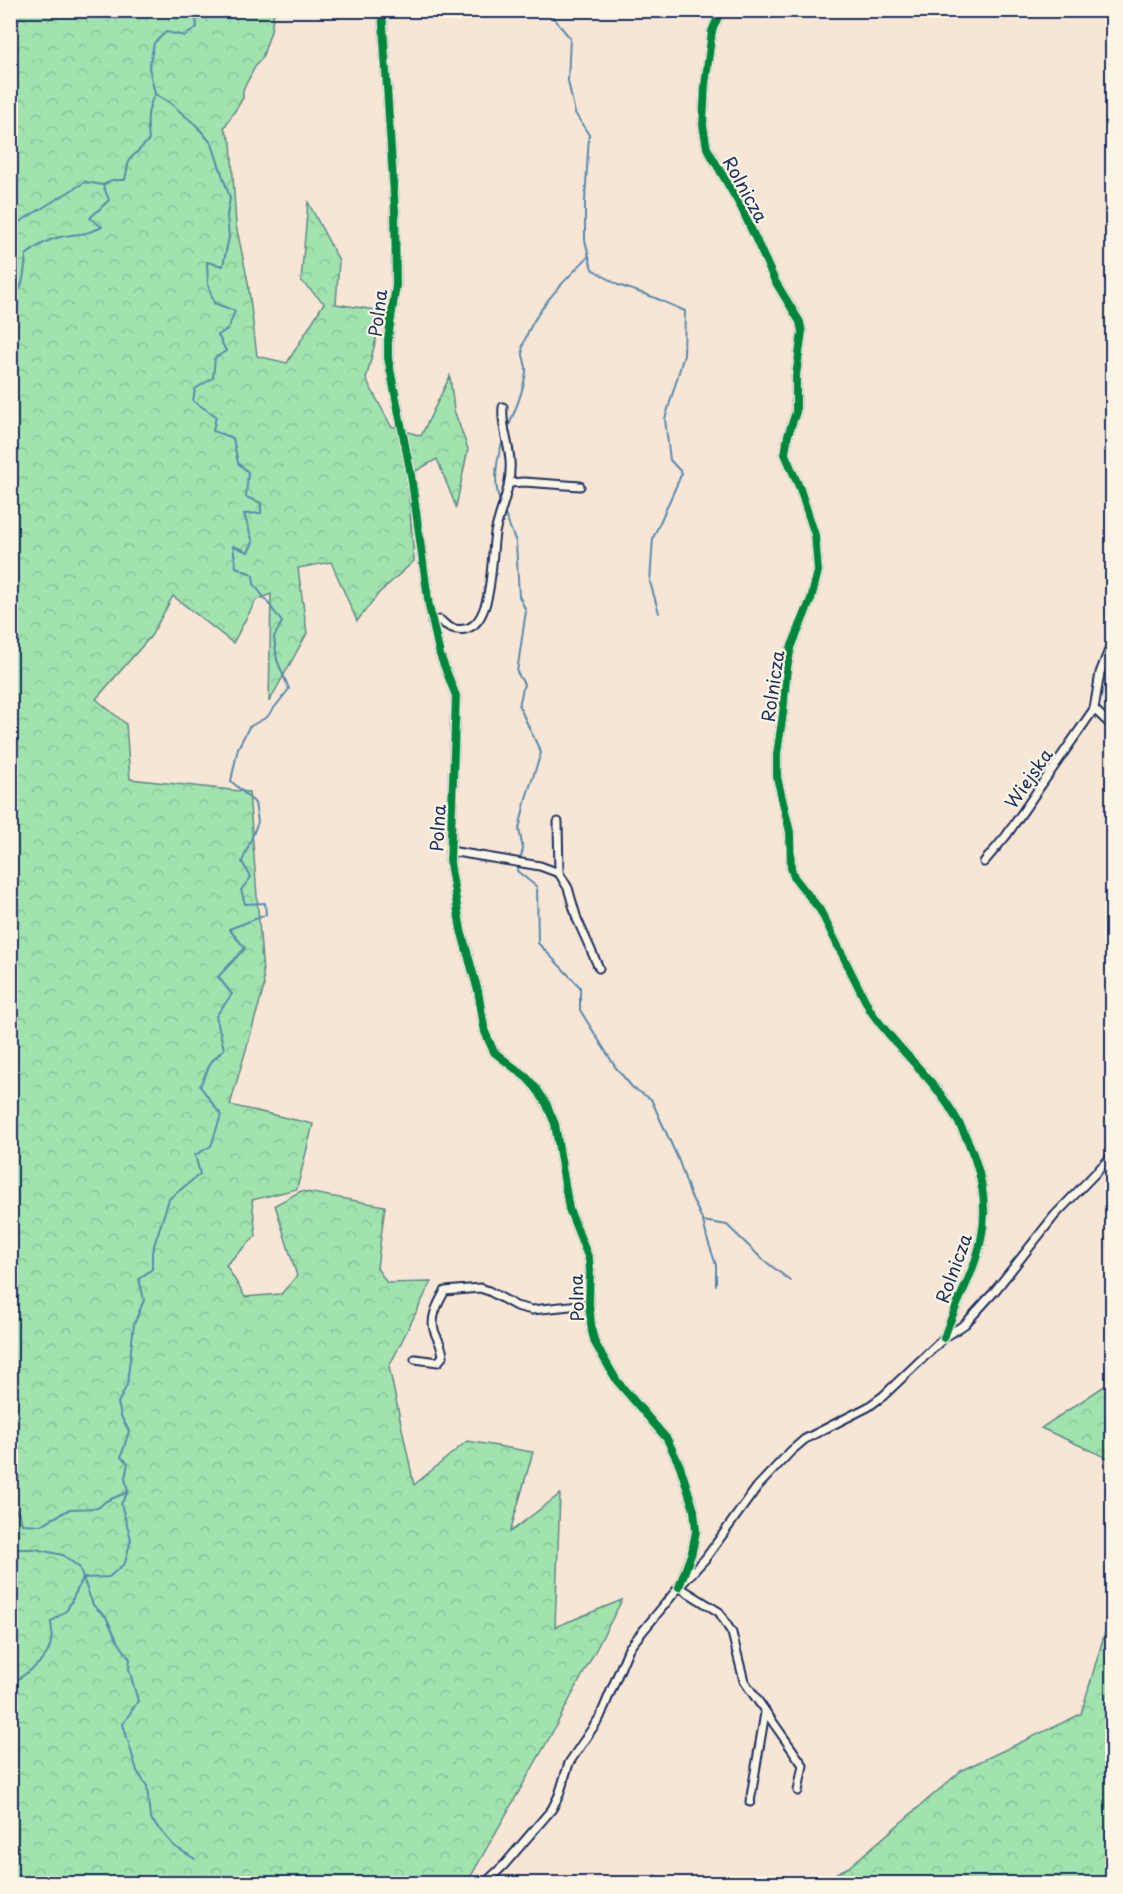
<svg xmlns="http://www.w3.org/2000/svg" width="1123" height="1894" viewBox="0 0 1123 1894" font-family="'Playpen Sans',sans-serif">
  <defs>
    <pattern id="forest-crowns" width="20" height="18" patternUnits="userSpaceOnUse" patternTransform="scale(1.5)"><rect width="20" height="18" fill="#a0e3ae"/><path d="M2 6a3 3 0 1 1 6 0M12 15a3 3 0 1 1 6 0" fill="none" stroke="#89c398"/></pattern>
  </defs>
  <rect width="100%" height="100%" fill="#f7e6d6"/>
  <filter id="ink" filterUnits="userSpaceOnUse"><feTurbulence type="fractalNoise" baseFrequency=".0167" numOctaves="2"/><feDisplacementMap in="SourceGraphic" scale="12" xChannelSelector="R" yChannelSelector="G"/><feConvolveMatrix kernelMatrix="1 2 1 2 8 2 1 2 1" color-interpolation-filters="sRGB"/></filter>
  <g filter="url(#ink)">
    <g fill="url(#forest-crowns)" stroke="#5e8986" stroke-width="1.5">
      <polygon points="11,11 274,11 271,31 262,58 256,65 243,90 243,98 224,128 231,142 236,225 248,282 257,356 287,363 324,303 301,281 308,202 339,261 336,304 383,311 366,379 391,426 421,436 450,376 454,410 468,449 456,507 437,459 407,476 414,561 379,593 357,621 331,562 298,568 307,633 269,702 271,594 256,600 233,643 173,596 151,636 96,699 126,724 130,779 249,792 264,987 230,1105 313,1124 297,1189 252,1200 256,1236 226,1265 245,1297 281,1294 297,1276 275,1205 301,1191 385,1206 377,1268 387,1283 431,1282 389,1367 414,1485 467,1441 533,1452 510,1532 560,1494 555,1627 622,1600 551,1735 467,1883 11,1884"/>
      <polygon points="1112,1381 1112,1460 1041,1428"/>
      <polygon points="1112,1608 1112,1883 817,1883 849,1867 962,1770 1081,1714"/>
    </g>
    <g fill="none" stroke-linecap="round" stroke-linejoin="round">
      <g stroke="#588aad" stroke-width="2">
        <polyline points="547,10 570,38 568,81 575,113 589,135 585,201 585,240 592,269 618,285 653,297 685,311 684,355 665,419 670,460 682,473 653,538 650,582 659,613"/>
        <polyline points="10,225 16,224 85,182 103,185"/>
        <path d="M10 300C25 291 24 270 26 255 37 246 47 240 60 237 77 233 84 236 102 227L90 218 109 200 103 185 112 180H125L129 160 149 140C147 123 146 110 155 94"/>
        <path d="M507 430C515 411 523 392 526 372 527 363 520 353 523 345 534 310 564 281 589 256"/>
        <path d="M500 502C493 482 496 458 504 438"/>
        <polyline points="503,510 516,542 519,596 526,611 517,672 524,684 519,706 541,753 526,798 519,829 523,849 517,871 537,887 538,943 580,987 580,1010 616,1068 633,1088 651,1099 679,1161 690,1194 703,1221 727,1225 761,1258 791,1281"/>
        <polyline points="703,1221 707,1238 716,1265 716,1285"/>
        <polyline points="10,1503 20,1515 22,1524 41,1525 70,1509 98,1508 106,1501 128,1492"/>
        <polyline points="10,1549 35,1549 63,1555 79,1567 93,1605 106,1617 117,1640 130,1659 129,1669 138,1701 123,1724 137,1771 147,1786 150,1818 174,1846 195,1859"/>
        <path d="M10 1715 15 1706 17 1680C41 1663 56 1654 51 1622L67 1610 83 1578 109 1577 125 1563 131 1539 121 1504 128 1492 125 1478 128 1463 121 1457 129 1431 121 1416 118 1403 127 1385 134 1324 144 1300 139 1279 152 1269V1252L169 1199 200 1174 195 1155 211 1146 221 1115 200 1086 211 1062 224 1049 216 1016 232 994 218 977 245 948 229 929 266 915 265 903 245 904 241 890 251 877 242 862 258 822 255 803 231 781 238 748 249 727 267 717 289 689 277 660 274 637 282 622 254 584 253 575 236 567 233 546 248 552 253 542 244 514 261 513V503L246 497 248 472 238 463 233 438 213 431 216 416 193 401 195 389 213 378 215 358 226 351 218 335 228 329 235 311 214 303 208 285 207 262 223 266 229 237 227 216 230 198 212 144 196 125 169 102 155 94 149 68 154 43 166 32 185 36 197 27 195 13 198 10"/>
        <polyline points="656,1875 662,1884"/>
      </g>
      <g stroke="#1b2f5e" stroke-width="11">
        <g id="street">
          <polyline points="382,10 395,211 396,285 388,339 388,358 411,475 429,606 440,655 456,696 450,863 461,930 478,991 485,1032 494,1052 527,1078 536,1088 546,1103 555,1124 569,1209 589,1259 590,1271 589,1304 592,1332 595,1343 617,1381 667,1439 680,1466 694,1510 696,1531 692,1552 679,1587"/>
          <path d="M721 10 712 31 705 85 703 125 707 148 741 207 775 281 800 322 802 332 796 376V412L788 435 785 454 800 489 815 535 818 571 811 599 791 648 787 668 783 714 777 754V777L790 832 791 868 794 877 820 910 870 1010C889 1038 914 1061 935 1087 968 1129 993 1186 981 1240 974 1274 955 1304 944 1338"/>
          <polyline points="510,483 524,482 580,486"/>
          <path d="M432 622 440 620C447 627 454 631 465 629 494 624 491 555 495 533 500 509 512 487 510 461 509 443 501 425 503 407"/>
          <polyline points="1094,709 1112,726"/>
          <polyline points="558,822 559,873 568,888 577,919 599,968"/>
          <polyline points="450,851 540,866 559,873"/>
          <polyline points="984,862 1006,836 1094,709 1100,673 1112,642"/>
          <path d="M415 1359 438 1362 443 1356C442 1346 439 1342 435 1333 429 1319 438 1303 445 1291L480 1288 489 1291 516 1306 532 1310 589 1304"/>
          <polyline points="679,1587 719,1612 732,1633 744,1681 803,1765 798,1791"/>
          <polyline points="750,1802 765,1713"/>
          <polyline points="484,1884 504,1865 552,1809 559,1795 569,1763 600,1717 629,1648 679,1587 705,1559 757,1487 791,1451 805,1439 868,1407 883,1396 944,1338 965,1324 994,1292 1055,1215 1112,1156"/>
        </g>
      </g>
      <use href="#street" stroke="#fcf5e5" stroke-width="7"/>
      <g stroke="#fcf5e5" stroke-width="11">
        <g id="cycleway">
          <polyline points="382,10 395,211 396,285 388,339 388,358 411,475 429,606 440,655 456,696 450,863 461,930 478,991 485,1032 494,1052 527,1078 536,1088 546,1103 555,1124 569,1209 589,1259 590,1271 589,1304 592,1332 595,1343 617,1381 667,1439 680,1466 694,1510 696,1531 692,1552 679,1587"/>
          <path d="M721 10 712 31 705 85 703 125 707 148 741 207 775 281 800 322 802 332 796 376V412L788 435 785 454 800 489 815 535 818 571 811 599 791 648 787 668 783 714 777 754V777L790 832 791 868 794 877 820 910 870 1010C889 1038 914 1061 935 1087 968 1129 993 1186 981 1240 974 1274 955 1304 944 1338"/>
        </g>
      </g>
      <use href="#cycleway" stroke="#00873e" stroke-width="8"/>
    </g>
  </g>
  <g text-anchor="middle" dominant-baseline="central" stroke-width="4.5" stroke-linejoin="round" paint-order="stroke">
    <g font-size="18" fill="#1b2f5e" stroke="#fcf5e5">
      <text transform="translate(746 189) rotate(61)">Rolnicza</text>
      <text transform="translate(377 313) rotate(-83)">Polna</text>
      <text transform="translate(772 686) rotate(-82)">Rolnicza</text>
      <text transform="translate(1028 778) rotate(-55)">Wiejska</text>
      <text transform="translate(437 828) rotate(-87)">Polna</text>
      <text transform="translate(953 1268) rotate(-70)">Rolnicza</text>
      <text transform="translate(576 1298) rotate(-92)">Polna</text>
    </g>
  </g>
  <rect width="1123" height="1894" fill="none" stroke="#fcf5e5" stroke-width="36"/>
  <rect x="18" y="18" width="1087" height="1858" fill="none" stroke="#1b2f5e" stroke-width="2" filter="url(#ink)"/>
</svg>
